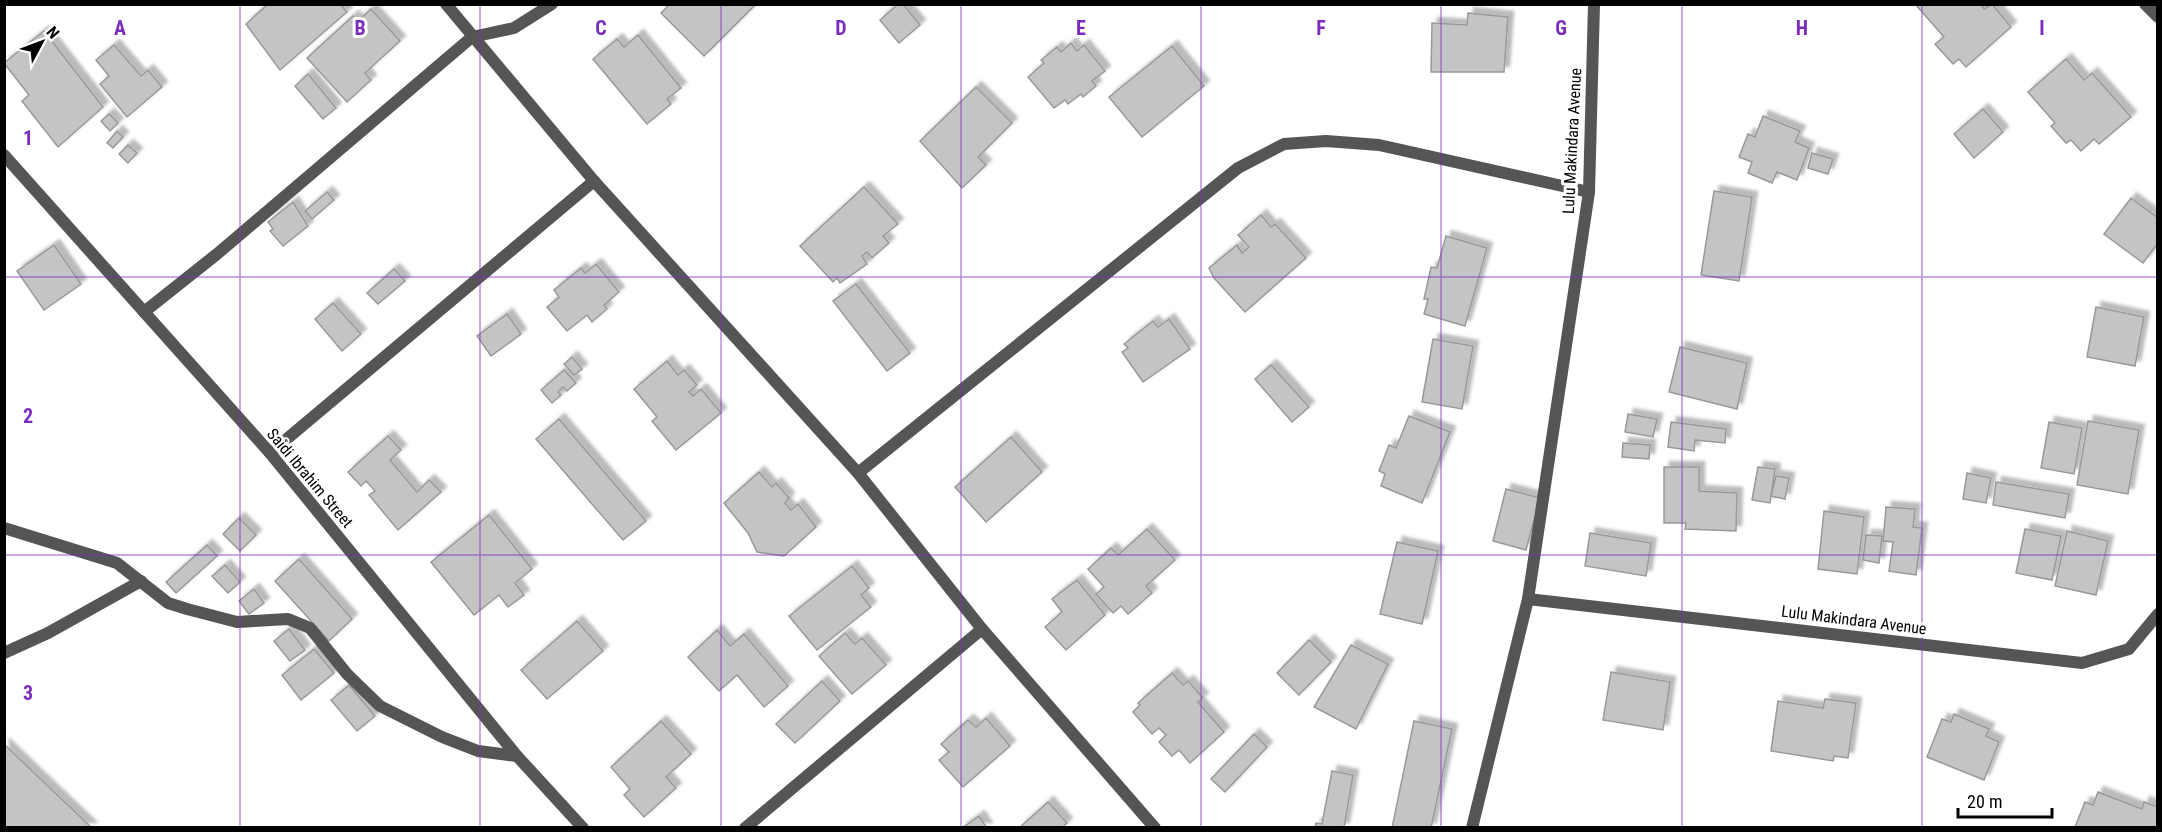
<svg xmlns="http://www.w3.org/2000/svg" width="2162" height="832" viewBox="0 0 2162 832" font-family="'Roboto Condensed',sans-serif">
  <defs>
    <filter id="shadow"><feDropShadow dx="5.5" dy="-5.5" stdDeviation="1.5" flood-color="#0004"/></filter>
  </defs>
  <rect width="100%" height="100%" fill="#fff"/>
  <g fill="#c4c4c4" stroke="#999" stroke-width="1.5" filter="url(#shadow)">
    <polygon points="268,4 340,4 347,12 280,70 246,24"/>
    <polygon points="670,4 756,4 704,56 661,13"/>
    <polygon points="898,4 903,4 920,25 899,43 880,20"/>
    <polygon points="1915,4 1981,4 1984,9 1992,4 2011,27 1966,67 1959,59 1953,64 1935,44 1944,37"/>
    <polygon points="371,9 400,41 365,73 371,80 347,102 307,58 353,16 358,21"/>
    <polygon points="1468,13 1508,17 1504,72 1431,72 1432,23 1467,25"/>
    <polygon points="44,31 103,107 58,147 22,101 29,95 4,63"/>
    <polygon points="638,35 681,88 667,99 671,104 647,124 593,59 617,39 624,47"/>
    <polygon points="1071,43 1077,51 1084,45 1105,71 1092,81 1096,86 1083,97 1081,94 1068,104 1065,100 1054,108 1028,77 1044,63 1041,60 1057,47 1061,52"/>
    <polygon points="114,45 141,76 148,70 162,87 127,117 100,84 109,76 96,60"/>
    <polygon points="1172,46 1204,86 1142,137 1109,97"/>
    <polygon points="2066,59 2084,80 2092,73 2131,117 2099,144 2094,139 2081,151 2071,140 2066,143 2051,126 2055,123 2028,92"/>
    <polygon points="308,74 336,108 323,119 295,86"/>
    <polygon points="976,87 1012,123 978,157 986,165 962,188 920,141"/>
    <polygon points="1983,109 2003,132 1974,158 1954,134"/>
    <polygon points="109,114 118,123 110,131 101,121"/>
    <polygon points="1763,116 1800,131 1795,142 1809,148 1797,180 1777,172 1772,183 1748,173 1752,162 1739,157 1748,134 1755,137"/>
    <polygon points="117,131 123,137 113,148 107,143"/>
    <polygon points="128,145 137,153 128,163 119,154"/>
    <polygon points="1812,153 1833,159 1828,174 1808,168"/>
    <polygon points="864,187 898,224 883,236 889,243 872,258 867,252 862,256 867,264 840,283 837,278 833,282 800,246"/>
    <polygon points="1714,191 1752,197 1739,281 1701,275"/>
    <polygon points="327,192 334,200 312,219 305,211"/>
    <polygon points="2131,198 2158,218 2158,243 2143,263 2104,234"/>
    <polygon points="293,202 308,226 283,246 270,231 273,229 268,222"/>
    <polygon points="1261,215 1271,227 1275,224 1306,258 1245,312 1214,278 1209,268 1237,245 1242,253 1249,247 1238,235"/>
    <polygon points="1446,236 1487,248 1465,326 1424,314 1428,299 1424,299 1431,267 1437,268"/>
    <polygon points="54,245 81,284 44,310 17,271"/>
    <polygon points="596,264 619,292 604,305 607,309 592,322 587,315 567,331 547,307 559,297 554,290 581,268 585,273"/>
    <polygon points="394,269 405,281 378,304 367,293"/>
    <polygon points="856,284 910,353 887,371 833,301"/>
    <polygon points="333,303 361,334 342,351 315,319"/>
    <polygon points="2096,307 2144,317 2135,366 2087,357"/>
    <polygon points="507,314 521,334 491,356 477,336"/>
    <polygon points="1169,319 1190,349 1143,382 1122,352 1128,348 1124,344 1153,321 1158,327"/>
    <polygon points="1433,339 1473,346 1462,409 1422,402"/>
    <polygon points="1680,347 1747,363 1737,409 1669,392"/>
    <polygon points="572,357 582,369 574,375 564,364"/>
    <polygon points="667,361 678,375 684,370 697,385 689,392 693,396 701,389 721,413 676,450 652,421 657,417 634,389"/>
    <polygon points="1271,365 1309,407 1292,422 1255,379"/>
    <polygon points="564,370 576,383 567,391 563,387 558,392 561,395 552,403 541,390"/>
    <polygon points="1628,414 1657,419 1653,437 1625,432"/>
    <polygon points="1409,416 1450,432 1422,503 1381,486 1385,474 1379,471 1389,445 1396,448"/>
    <polygon points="559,419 646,521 623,540 536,439"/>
    <polygon points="2088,421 2139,430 2128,494 2077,485"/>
    <polygon points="1671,422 1726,429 1725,443 1695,440 1694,451 1668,447"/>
    <polygon points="2049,422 2082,428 2074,474 2041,468"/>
    <polygon points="388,436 401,450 390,460 417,492 429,480 441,492 398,530 369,495 375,491 366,481 361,486 348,472"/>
    <polygon points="1011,437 1042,472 986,522 955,487"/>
    <polygon points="1623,443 1650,445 1649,459 1622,457"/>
    <polygon points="1664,467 1699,467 1699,491 1737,493 1736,531 1685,529 1686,523 1664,523"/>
    <polygon points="1758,467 1775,469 1770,503 1752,500"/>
    <polygon points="759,472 772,487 776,483 789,498 785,503 791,510 798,504 816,527 784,556 757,552 748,533 724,503"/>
    <polygon points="1967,473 1991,478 1986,503 1963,499"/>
    <polygon points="1776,476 1789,478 1785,499 1771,496"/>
    <polygon points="1996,482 2069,494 2065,518 1993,505"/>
    <polygon points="1506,489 1540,498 1526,550 1493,541"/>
    <polygon points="1886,507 1915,509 1913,527 1922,528 1916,575 1889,571 1893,542 1883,541"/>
    <polygon points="1824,511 1864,517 1857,574 1818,569"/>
    <polygon points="489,515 532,569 515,583 524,595 508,607 499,595 474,615 431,562"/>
    <polygon points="239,518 256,535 240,551 223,534"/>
    <polygon points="1147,529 1175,560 1146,586 1152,593 1128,614 1121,606 1113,613 1096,594 1104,587 1088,569 1111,548 1118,555"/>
    <polygon points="2025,529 2061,536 2052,580 2016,573"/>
    <polygon points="2067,531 2108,541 2096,595 2055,586"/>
    <polygon points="1590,533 1651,543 1646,576 1585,566"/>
    <polygon points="1866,535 1882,536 1879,563 1863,560"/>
    <polygon points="1397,542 1438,551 1422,624 1380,614"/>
    <polygon points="207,545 217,556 176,593 166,582"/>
    <polygon points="299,559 352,619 329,641 275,581"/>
    <polygon points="225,565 240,582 228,593 212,576"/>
    <polygon points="852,566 869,588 861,595 871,607 817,650 789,616"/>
    <polygon points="1077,580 1105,615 1066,650 1045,627 1062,612 1052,599"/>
    <polygon points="254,589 264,603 249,614 239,601"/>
    <polygon points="577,621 603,651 547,699 521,670"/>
    <polygon points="289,629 305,650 290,661 274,641"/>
    <polygon points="717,630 730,646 744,634 788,686 764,707 737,675 719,691 688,657"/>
    <polygon points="845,633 855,644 862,638 886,665 852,694 819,656"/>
    <polygon points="1309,640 1331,662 1299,695 1277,673"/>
    <polygon points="1351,645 1388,664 1356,729 1314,707"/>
    <polygon points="314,649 334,673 301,700 282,675"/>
    <polygon points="1611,672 1670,682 1663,730 1603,720"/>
    <polygon points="1172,673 1183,685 1188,681 1203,698 1198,702 1224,732 1190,763 1179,750 1172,756 1159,742 1166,735 1159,728 1152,734 1133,712 1140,705 1138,703"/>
    <polygon points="822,681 840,701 795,743 776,724"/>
    <polygon points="349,685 375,716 357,731 331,700"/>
    <polygon points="1825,699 1856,703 1848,758 1834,756 1833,761 1771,751 1778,701 1823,708"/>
    <polygon points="1954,714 1989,729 1986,736 1999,742 1984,780 1927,757 1942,719 1951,722"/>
    <polygon points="986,718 1010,746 963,787 939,760 949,752 941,744 968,720 976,727"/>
    <polygon points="661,721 691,754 666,777 676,788 644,817 624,795 630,789 611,767"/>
    <polygon points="1414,721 1452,729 1431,828 1392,828"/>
    <polygon points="1254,734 1267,747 1225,792 1211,779"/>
    <polygon points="4,744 92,828 4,828"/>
    <polygon points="1332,771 1353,775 1344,828 1315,828 1316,823 1322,824"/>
    <polygon points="2098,792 2142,809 2144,802 2158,807 2158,828 2075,827 2085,802 2093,805"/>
    <polygon points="1048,802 1067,823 1062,828 1019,828"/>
    <polygon points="979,816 987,828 962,828"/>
  </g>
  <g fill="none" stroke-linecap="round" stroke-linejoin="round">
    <g stroke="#555" stroke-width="12">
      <polyline points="4,528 117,563 168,603 187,609 237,622 288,619 310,628 347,674 380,706 442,737 478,751 517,756"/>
      <polyline points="4,653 48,633 141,581"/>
    </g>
    <g stroke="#555" stroke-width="12">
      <polyline points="446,4 594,181 858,473 982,629 1155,828"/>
      <polyline points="2145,4 2158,17"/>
      <polyline points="4,155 270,453 517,756 583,828"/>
      <polyline points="144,312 217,254 472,37 514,28 552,4"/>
      <polyline points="270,453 594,181"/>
      <polyline points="858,473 1238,168 1284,144 1326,141 1379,145 1589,192"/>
      <polyline points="1528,599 2082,663 2129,649 2158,614"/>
      <polyline points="745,828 982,629"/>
      <polyline points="1472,828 1528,599 1589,192 1594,4"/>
    </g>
  </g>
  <path fill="none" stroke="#7b2cbf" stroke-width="1.5" stroke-opacity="0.55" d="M240 4V828M480 4V828M721 4V828M961 4V828M1201 4V828M1441 4V828M1682 4V828M1922 4V828M4 277H2158M4 555H2158"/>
  <g text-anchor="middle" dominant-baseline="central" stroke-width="6" stroke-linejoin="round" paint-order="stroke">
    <g font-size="16" fill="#000" stroke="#fff">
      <text transform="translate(1572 141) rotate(-87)">Lulu Makindara Avenue</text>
      <text transform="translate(310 478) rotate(50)">Saidi Ibrahim Street</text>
      <text transform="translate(1854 620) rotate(7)">Lulu Makindara Avenue</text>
    </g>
  </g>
  <g font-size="20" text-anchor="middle" font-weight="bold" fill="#7b2cbf" stroke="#fff" stroke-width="6" stroke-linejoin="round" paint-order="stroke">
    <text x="120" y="35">A</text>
    <text x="360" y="35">B</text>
    <text x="601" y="35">C</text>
    <text x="841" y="35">D</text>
    <text x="1081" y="35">E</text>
    <text x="1321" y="35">F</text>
    <text x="1561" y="35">G</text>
    <text x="1802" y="35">H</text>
    <text x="2042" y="35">I</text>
    <text x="28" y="145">1</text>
    <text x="28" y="423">2</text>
    <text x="28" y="700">3</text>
  </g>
  <rect width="2162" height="832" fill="none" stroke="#000000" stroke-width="12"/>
  <g transform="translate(42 42) rotate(49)" stroke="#ffffff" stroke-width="4.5" paint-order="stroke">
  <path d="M0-4.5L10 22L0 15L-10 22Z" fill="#000000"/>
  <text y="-9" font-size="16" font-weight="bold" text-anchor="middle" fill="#000000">N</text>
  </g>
  <path d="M1958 808v9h94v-9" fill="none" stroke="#000000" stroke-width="3"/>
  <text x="1967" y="808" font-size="18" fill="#000000" stroke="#ffffff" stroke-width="4.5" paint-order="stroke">20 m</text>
</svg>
